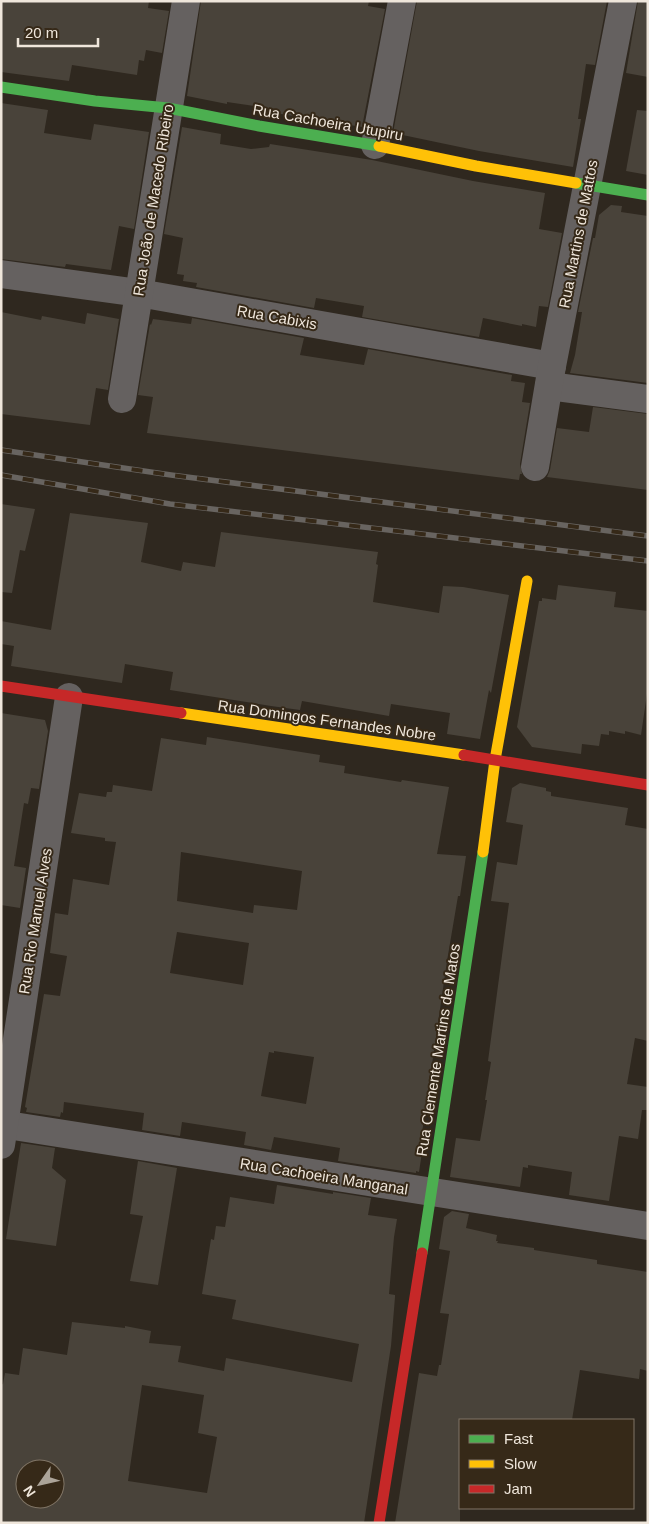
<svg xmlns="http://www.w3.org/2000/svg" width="649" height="1524" viewBox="0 0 649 1524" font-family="Arial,sans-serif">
  <rect width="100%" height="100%" fill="#2f281f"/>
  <g fill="#49433a" fill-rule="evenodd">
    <polygon points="1,1 149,1 148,8 169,11 162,53 146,50 144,61 139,60 137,75 72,65 69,81 1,72"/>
    <polygon points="201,1 369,1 368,6 385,9 362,127 275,113 275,109 227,102 227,104 187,96"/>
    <polygon points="417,1 607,1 595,65 586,64 578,119 581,119 573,167 479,151 393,133"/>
    <polygon points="638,1 648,1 648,77 626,73"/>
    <polygon points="1,103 48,110 44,133 91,140 94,124 149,132 134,229 119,226 111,270 66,264 65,267 1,259"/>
    <polygon points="637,110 648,111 648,175 626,171"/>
    <polygon points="182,127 221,134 220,144 251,149 269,147 270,144 372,160 473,181 545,193 539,229 562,233 548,307 539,306 536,327 522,324 522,326 483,318 479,337 362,317 364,306 316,298 314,308 196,287 197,283 183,281 184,275 177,274 183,238 164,234"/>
    <polygon points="611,205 622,206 621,212 648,216 648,383 570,373 575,355 582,312 578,312 593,238 595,238 599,215"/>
    <polygon points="1,312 41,320 42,316 85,324 87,313 119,319 108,390 96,388 90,425 1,414"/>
    <polygon points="192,318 304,338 300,355 364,365 368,349 512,375 511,381 525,383 522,402 530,403 520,464 522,474 520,474 519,480 147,433 153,397 138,395 150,324 151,325 153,319 191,324"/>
    <polygon points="593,407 648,414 648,490 547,477 550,470 557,428 589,432"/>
    <polygon points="1,504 35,509 25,551 20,550 12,593 1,592"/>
    <polygon points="70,513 148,523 141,562 181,571 183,562 215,567 221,532 378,552 376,564 378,565 373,602 439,613 443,586 463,587 509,595 491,693 489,690 480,739 447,734 450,713 391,704 389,716 302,701 300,710 271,706 170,690 173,672 125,664 122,683 11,666 14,646 1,644 1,621 51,630"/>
    <polygon points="558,585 616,592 614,607 648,611 648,687 641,735 625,731 625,734 609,731 609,735 601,734 599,746 582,744 581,754 532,747 517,727 539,601 542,601 542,598 556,600"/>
    <polygon points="1,713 45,720 48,731 39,789 31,788 28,804 24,803 14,866 26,868 20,908 1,905"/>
    <path d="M207 737 320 755 319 762 345 766 344 773 401 782 402 780 449 787 437 854 466 856 460 896H458L447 961 422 1133H425L419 1172 416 1171V1173L338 1161 340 1148 274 1137 271 1150 244 1145 246 1132 182 1122 180 1136 142 1130 144 1113 64 1102 63 1113 61 1112 60 1117 26 1112 27 1108 25 1107 44 994 60 996 67 956 50 953 55 913 68 915 73 879 109 885 116 842 105 841V838L71 833 79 793 106 797 107 792H112L113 785 152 791 161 738 206 745ZM181 852 302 871 297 910 254 905 253 913 177 901ZM177 932 249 943 243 985 170 973ZM274 1051 314 1057 306 1104 261 1096 269 1052 274 1053Z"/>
    <polygon points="520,783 546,788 546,791 551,792 551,796 628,808 625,825 648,829 648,1041 635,1038 627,1084 648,1087 648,1110 642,1110 638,1139 619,1136 609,1201 569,1195 572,1172 528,1165 528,1168 523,1167 520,1187 450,1177 456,1138 480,1141 487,1100 485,1100 491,1062 488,1061 509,903 491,901 497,862 517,865 523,825 506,822 512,788"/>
    <polygon points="21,1143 55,1148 52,1168 66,1180 56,1246 6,1239"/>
    <polygon points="138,1161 177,1168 158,1285 130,1281 143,1216 130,1214"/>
    <path d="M277 1185 333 1194V1192L371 1198 368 1215 397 1219 394 1237 389 1294 395 1295V1297L391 1346 364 1523H1V1385L3 1384 5 1373 19 1375 23 1348 67 1355 72 1322 125 1328V1326L151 1331 149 1343 181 1346 178 1362 224 1371 226 1358 352 1382 359 1344 232 1319 236 1300 202 1294 211 1239 214 1240 216 1226 225 1227 230 1197 274 1204ZM142 1385 204 1395 198 1433 217 1437 207 1493 128 1481ZM25 1469H55V1499H25Z"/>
    <polygon points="452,1211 469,1214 466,1228 497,1235 496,1241 498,1241 497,1243 534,1248 534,1250 597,1260 597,1264 648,1272 648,1371 640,1369 639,1379 580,1370 572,1420 460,1420 460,1523 395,1523 419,1373 437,1376 439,1365 441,1365 449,1314 440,1313 450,1251 439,1249 444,1217"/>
  </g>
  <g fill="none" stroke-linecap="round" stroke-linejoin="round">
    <g stroke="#656160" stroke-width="28">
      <polyline points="375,145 402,1"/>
      <polyline points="1,274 139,293 552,366"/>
      <polyline points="549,386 648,399"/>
      <polyline points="122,399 186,1"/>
      <polyline points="535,467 552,366 623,1"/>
      <polyline points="1,1124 648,1226"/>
      <polyline points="1,1145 69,697"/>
    </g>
    <g stroke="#4caf50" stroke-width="11">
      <polyline points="1,87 95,101 168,108 259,126 379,146"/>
      <polyline points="576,183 648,195"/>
      <polyline points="422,1253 483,852"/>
    </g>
    <g stroke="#ffc107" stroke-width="11">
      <polyline points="379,146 476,166 576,183"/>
      <polyline points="181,713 464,755"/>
      <polyline points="483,852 495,760 527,581"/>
    </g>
    <g stroke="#c62828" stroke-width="11">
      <polyline points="1,686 181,713"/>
      <polyline points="464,755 648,785"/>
      <polyline points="379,1523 422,1253"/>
    </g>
    <g stroke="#686460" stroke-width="5.5">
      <g id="rail">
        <polyline points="1,450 171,475 648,536"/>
        <polyline points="1,475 170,504 648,561"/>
      </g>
    </g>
    <use href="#rail" stroke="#362918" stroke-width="4" stroke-dasharray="11" stroke-linecap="butt"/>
  </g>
  <g text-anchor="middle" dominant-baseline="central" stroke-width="4" stroke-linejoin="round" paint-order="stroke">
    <g font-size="15" fill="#efe6db" stroke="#362918">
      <text transform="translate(328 122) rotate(10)">Rua Cachoeira Utupiru</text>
      <text transform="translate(153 200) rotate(-81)">Rua João de Macedo Ribeiro</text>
      <text transform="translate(578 234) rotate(-79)">Rua Martins de Mattos</text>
      <text transform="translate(277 317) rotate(10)">Rua Cabixis</text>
      <text transform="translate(327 720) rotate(8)">Rua Domingos Fernandes Nobre</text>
      <text transform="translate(35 921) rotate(-81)">Rua Rio Manuel Alves</text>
      <text transform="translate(438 1050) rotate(-81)">Rua Clemente Martins de Matos</text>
      <text transform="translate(324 1176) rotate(9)">Rua Cachoeira Manganal</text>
    </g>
  </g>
  <rect width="649" height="1524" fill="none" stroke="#efe6db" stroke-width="5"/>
  <rect x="459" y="1419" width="175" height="90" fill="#362918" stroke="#807566"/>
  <rect x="469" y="1435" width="25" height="8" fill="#4caf50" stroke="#807566"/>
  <text x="504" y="1444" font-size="15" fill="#efe6db">Fast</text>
  <rect x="469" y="1460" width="25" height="8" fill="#ffc107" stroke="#807566"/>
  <text x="504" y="1469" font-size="15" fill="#efe6db">Slow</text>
  <rect x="469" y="1485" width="25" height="8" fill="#c62828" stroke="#807566"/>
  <text x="504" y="1494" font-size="15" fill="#efe6db">Jam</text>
  <g transform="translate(40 1484) rotate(236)"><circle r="24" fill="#362918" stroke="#807566"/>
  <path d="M0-4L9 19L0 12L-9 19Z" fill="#aca499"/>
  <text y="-8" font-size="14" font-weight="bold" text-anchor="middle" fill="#efe6db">N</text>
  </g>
  <path d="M18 38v8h80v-8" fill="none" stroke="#efe6db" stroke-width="2.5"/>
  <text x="25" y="38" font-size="15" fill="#efe6db" stroke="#362918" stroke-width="4" paint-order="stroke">20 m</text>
</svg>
